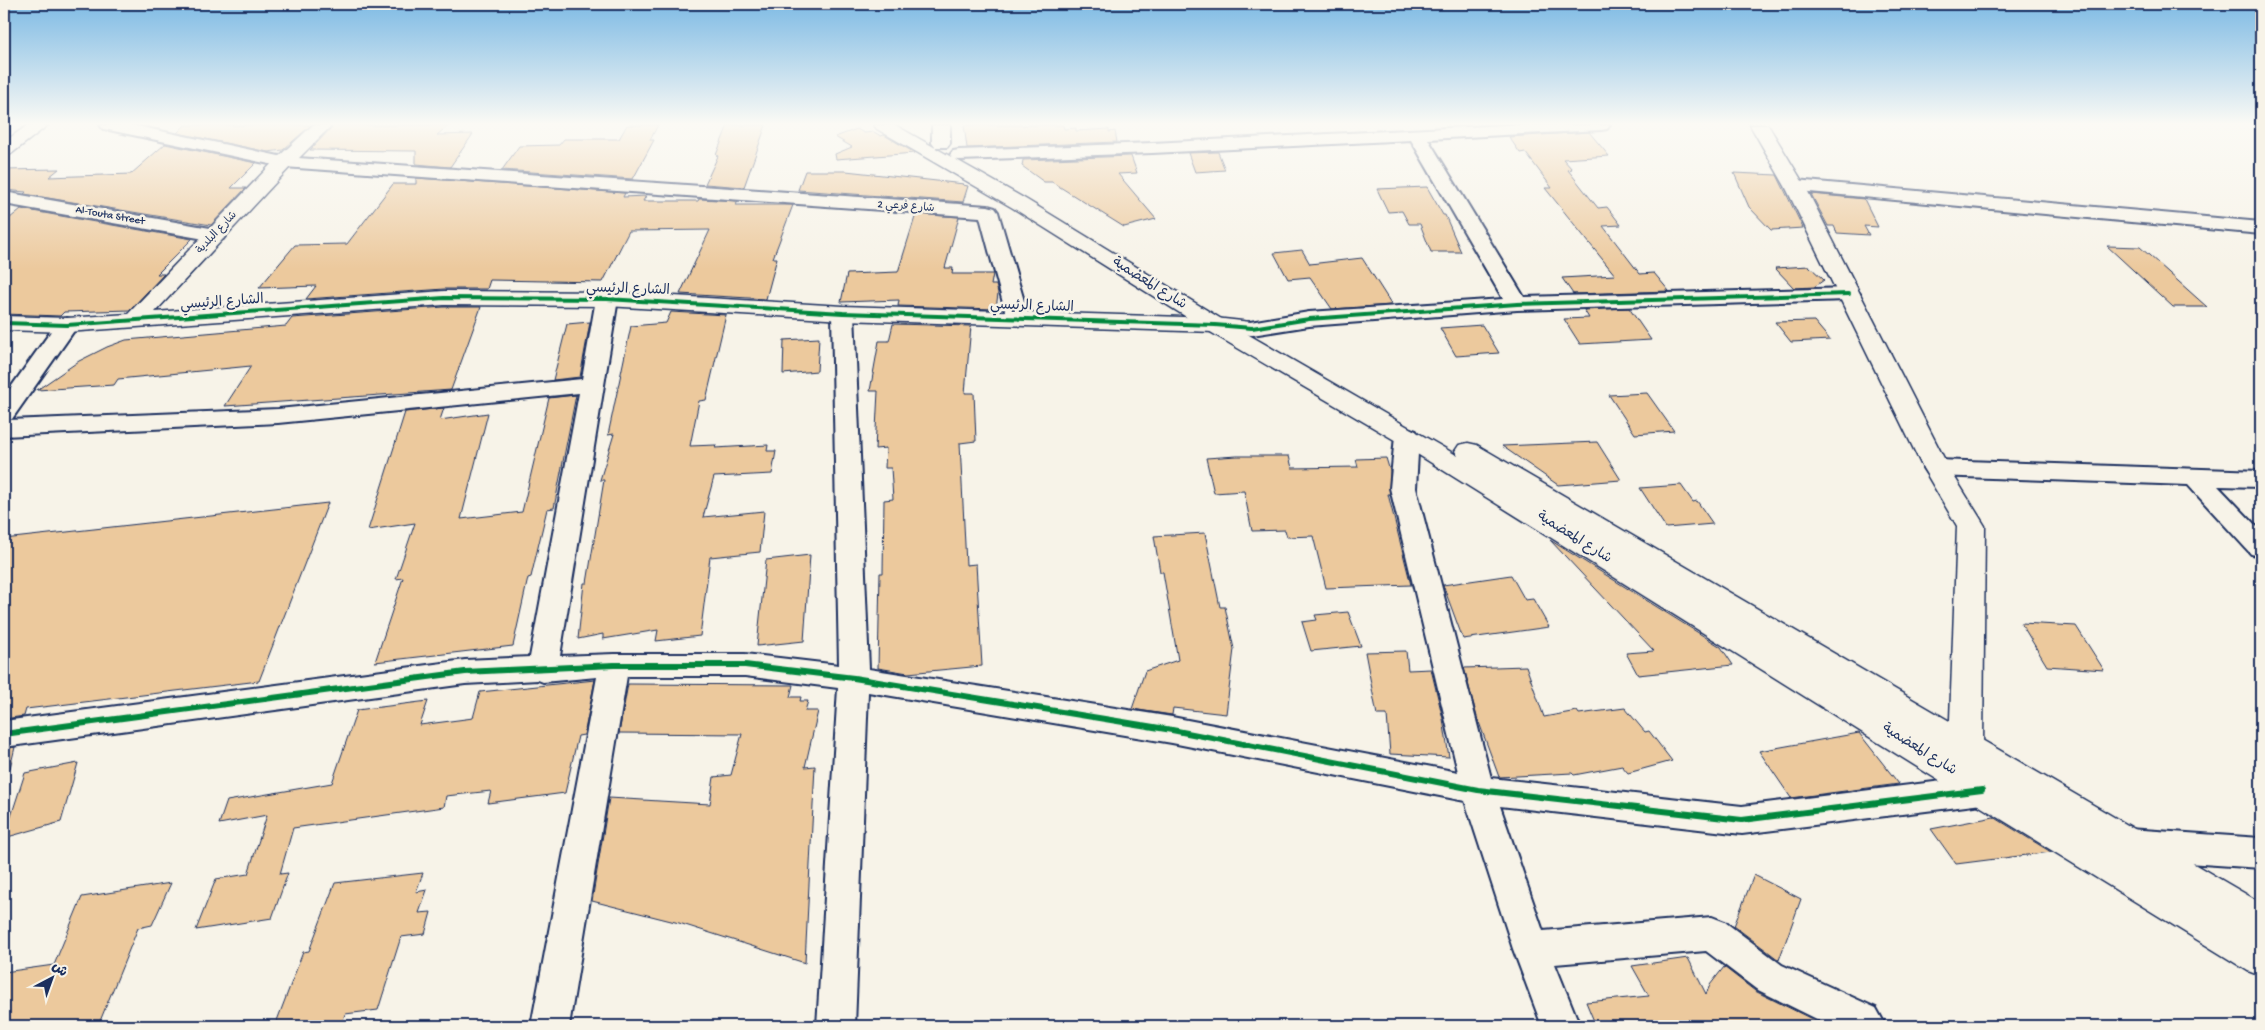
<svg xmlns="http://www.w3.org/2000/svg" width="2265" height="1030" viewBox="0 0 2265 1030" font-family="'Gochi Hand','Playpen Sans Arabic',sans-serif">
  <rect width="100%" height="100%" fill="#f7f3e8"/>
  <filter id="ink" filterUnits="userSpaceOnUse"><feTurbulence type="fractalNoise" baseFrequency=".02" numOctaves="2"/><feDisplacementMap in="SourceGraphic" scale="10" xChannelSelector="R" yChannelSelector="G"/><feConvolveMatrix kernelMatrix="1 2 1 2 8 2 1 2 1" color-interpolation-filters="sRGB"/></filter>
  <g filter="url(#ink)">
    <g fill="#ecc99d" stroke="#1b2f5e">
      <polygon points="185,125 311,125 283,150 268,152 177,133"/>
      <polygon points="334,125 449,125 437,135 473,134 450,167 416,164 416,151 310,150"/>
      <polygon points="627,125 658,125 650,140 654,140 633,179 502,170 519,146 559,145 564,139 619,139"/>
      <polygon points="728,125 766,125 744,187 705,184 718,156 716,155"/>
      <polygon points="964,125 1063,125 1064,129 1076,128 1076,131 1109,129 1109,132 1115,131 1117,142 967,148"/>
      <polygon points="857,129 864,133 874,132 881,136 884,135 915,153 836,159 835,154 852,147 835,137"/>
      <polygon points="1589,132 1609,156 1563,159 1572,169 1568,170 1598,208 1607,207 1621,225 1603,226 1640,274 1654,273 1669,291 1573,294 1562,278 1615,275 1545,188 1552,188 1525,152 1520,153 1509,137"/>
      <polygon points="165,144 256,163 231,188 246,188 211,225 24,194 26,192 4,190 4,170 59,169 49,177 131,174"/>
      <polygon points="1218,152 1225,170 1195,172 1188,153"/>
      <polygon points="1131,156 1137,173 1118,174 1156,219 1124,227 1052,182 1044,182 1022,166 1023,160"/>
      <polygon points="805,171 846,171 964,184 963,185 968,186 963,202 798,190"/>
      <polygon points="1734,173 1777,175 1803,228 1771,230 1749,207"/>
      <polygon points="416,178 625,193 623,197 646,196 643,201 698,201 699,199 738,201 736,205 793,205 773,258 777,258 766,299 680,294 710,230 629,231 603,282 490,280 487,289 444,289 306,299 316,286 259,288 295,245 347,244 393,184 416,184"/>
      <polygon points="1427,187 1443,215 1445,215 1461,252 1431,252 1420,224 1409,224 1402,211 1388,212 1377,189"/>
      <polygon points="1811,194 1864,199 1878,227 1864,226 1869,235 1837,233 1834,226 1828,226"/>
      <polygon points="21,209 192,239 157,274 164,274 130,310 64,312 60,316 4,314 4,223"/>
      <polygon points="916,214 959,217 945,268 953,268 952,274 993,274 991,285 996,285 998,293 996,309 898,306 899,300 841,302 847,274 898,272"/>
      <polygon points="2107,246 2140,247 2207,307 2173,307"/>
      <polygon points="1302,250 1310,264 1362,258 1392,305 1332,309 1310,277 1288,279 1274,253"/>
      <polygon points="1809,266 1824,280 1814,287 1794,288 1775,268"/>
      <polygon points="444,307 481,307 451,390 225,406 251,366 118,379 114,385 37,390 79,361 107,347 126,340 286,326 292,318"/>
      <polygon points="1629,308 1651,340 1580,344 1564,319 1589,318 1584,310"/>
      <polygon points="671,312 726,315 706,400 699,401 690,446 716,445 715,448 768,445 767,451 776,451 772,474 714,477 703,517 764,511 760,552 710,557 700,636 656,641 658,630 603,639 603,634 578,639 584,583 587,583 604,480 600,480 614,434 608,435 631,326 666,323"/>
      <polygon points="1814,321 1830,340 1791,342 1775,322"/>
      <polygon points="590,322 580,377 553,380 567,324"/>
      <polygon points="893,324 971,326 965,393 974,393 976,441 960,443 966,565 976,564 982,666 908,673 878,668 880,573 883,573 884,500 893,499 891,468 885,468 886,448 875,449 878,391 870,391 879,341 889,341"/>
      <polygon points="1482,325 1499,353 1456,356 1440,328"/>
      <polygon points="819,338 817,371 783,374 784,340"/>
      <polygon points="1647,393 1674,431 1635,434 1609,395"/>
      <polygon points="576,395 554,508 547,509 531,577 528,578 513,646 375,662 403,578 396,579 415,523 368,530 405,412 444,408 440,420 488,413 461,519 522,512 549,398"/>
      <polygon points="1597,442 1621,480 1558,485 1502,446"/>
      <polygon points="1237,456 1289,456 1292,468 1358,467 1356,459 1386,458 1390,471 1390,494 1388,494 1411,585 1326,588 1313,536 1287,537 1285,530 1252,531 1244,491 1214,493 1206,458"/>
      <polygon points="1681,485 1693,502 1697,501 1713,524 1666,528 1640,488"/>
      <polygon points="328,503 259,681 26,709 24,716 4,719 4,539"/>
      <polygon points="1205,533 1220,607 1225,607 1234,649 1226,714 1173,708 1172,715 1132,709 1145,671 1178,660 1163,572 1160,572 1154,536"/>
      <polygon points="1550,540 1721,647 1733,665 1638,675 1626,653 1654,651"/>
      <polygon points="810,555 804,641 757,646 766,560"/>
      <polygon points="1511,575 1525,600 1533,599 1549,627 1463,639 1443,585"/>
      <polygon points="1348,612 1361,646 1311,651 1302,622 1317,620 1315,615"/>
      <polygon points="2021,623 2076,626 2104,670 2047,666"/>
      <polygon points="1406,651 1408,670 1431,669 1443,719 1449,757 1390,754 1387,715 1377,715 1365,652"/>
      <polygon points="1526,666 1544,717 1577,711 1579,714 1625,708 1645,732 1649,731 1672,761 1628,773 1622,766 1574,775 1572,773 1499,777 1477,717 1464,668"/>
      <polygon points="595,680 584,735 578,736 565,793 488,803 491,791 446,796 444,807 293,828 280,874 288,873 272,918 196,930 216,879 248,874 267,815 219,824 227,801 332,783 357,710 428,701 420,725 473,718 480,692"/>
      <polygon points="628,684 793,685 790,697 801,697 800,701 808,701 805,711 818,711 805,767 815,766 805,963 679,923 592,901 609,798 710,804 714,777 731,775 742,734 619,733"/>
      <polygon points="1859,733 1899,784 1791,798 1759,751"/>
      <polygon points="15,747 10,768 4,767 4,749"/>
      <polygon points="78,763 61,822 4,838 25,773"/>
      <polygon points="1994,817 2002,822 2051,852 1956,864 1931,829"/>
      <polygon points="423,873 416,892 427,890 419,913 431,912 425,934 401,937 378,1010 345,1014 341,1026 275,1026 303,952 309,951 335,883"/>
      <polygon points="1754,875 1801,899 1779,960 1734,926"/>
      <polygon points="171,883 152,925 138,928 98,1026 4,1026 4,972 54,965 82,897"/>
      <polygon points="1688,958 1706,994 1710,985 1724,967 1755,991 1826,1026 1596,1026 1586,1002 1649,996 1632,966"/>
    </g>
    <g fill="none" stroke-linecap="round" stroke-linejoin="round">
      <g stroke="#1b2f5e" stroke-width="4">
        <g id="minor">
          <polygon points="100,125 132,125 284,157 988,206 995,208 998,212 1029,318 1026,323 1018,325 1010,323 1007,318 980,217 284,167 109,130 103,129"/>
          <polygon points="932,125 950,125 950,143 947,147 935,147 932,143"/>
          <polygon points="1506,125 1610,125 1607,129 1601,130 1428,139 1524,297 1849,288 1856,290 1860,294 1856,298 1849,300 1517,310 1309,326 1252,335 1244,333 1241,328 1244,323 1309,312 1503,299 1411,140 1152,153 959,160 953,159 950,155 953,151 959,150 1152,143"/>
          <polygon points="1795,180 2261,222 2261,234 1788,190 1786,186 1788,182"/>
          <polygon points="4,192 216,229 223,231 226,235 223,239 216,241 4,204"/>
          <polygon points="607,293 615,294 618,299 560,656 614,654 745,654 839,665 832,313 835,308 843,307 851,308 854,313 869,669 1172,717 1458,772 1390,488 1395,436 1398,431 1407,428 1416,431 1419,436 1416,488 1491,778 1742,806 1982,776 1994,780 1998,790 1994,800 1982,804 1742,834 1500,806 1543,931 1712,917 1725,922 1782,965 1876,1008 1886,1026 1831,1026 1756,989 1706,951 1555,964 1580,1026 1542,1026 1513,949 1465,801 1172,743 868,692 855,1026 817,1026 838,688 745,676 627,676 569,1026 531,1026 597,677 543,682 538,680 465,684 4,747 4,721 465,660 530,657 579,393 278,423 4,436 4,397 59,320 67,318 75,320 78,325 12,419 9,420 278,409 582,379 596,299 599,294"/>
          <polygon points="1936,460 2261,471 2261,487 2218,486 2261,531 2261,556 2251,554 2188,485 1936,476 1927,474 1923,468 1927,462"/>
          <polygon points="2128,829 2261,838 2261,868 2128,859 2116,854 2111,844 2116,834"/>
        </g>
      </g>
      <g stroke="#1b2f5e" stroke-width="3">
        <g id="tertiary">
          <polygon points="28,125 48,125 11,154 4,156 4,142"/>
          <polygon points="313,125 332,125 291,166 155,312 444,291 607,292 843,306 1215,318 1260,323 1264,328 1260,333 1252,335 1215,332 843,320 607,306 444,305 67,332 4,330 4,316 67,318 128,314 277,158"/>
        </g>
      </g>
      <g stroke="#1b2f5e" stroke-width="3">
        <polygon id="secondary" points="1750,125 1768,125 1805,186 1949,468 1985,526 1983,747 1978,757 1966,761 1954,757 1949,747 1957,526 1923,468 1785,186"/>
      </g>
      <g stroke="#1b2f5e" stroke-width="3">
        <polygon id="primary" points="874,125 895,125 1027,200 1223,320 1458,456 1455,451 1459,445 1468,443 1477,445 2261,903 2261,976 2248,971 1970,800 1398,442 1207,330 1013,208 877,129"/>
      </g>
      <use href="#minor" fill="#f7f3e8" fill-rule="evenodd"/>
      <use href="#tertiary" fill="#f7f3e8" fill-rule="evenodd"/>
      <use href="#secondary" fill="#f7f3e8" fill-rule="evenodd"/>
      <use href="#primary" fill="#f7f3e8" fill-rule="evenodd"/>
      <g stroke="#f7f3e8" stroke-width="6">
        <polyline id="cycleway-far1" points="4,323 67,325 444,298 607,299 843,313 1215,325 1252,328 1309,319 1517,304 1849,294"/>
      </g>
      <g stroke="#f7f3e8" stroke-width="9">
        <polyline id="cycleway" points="4,734 465,672 614,665 745,665 854,678 1172,730 1478,790 1742,820 1982,790"/>
      </g>
      <use href="#cycleway-far1" stroke="#00873e" stroke-width="4"/>
      <use href="#cycleway" stroke="#00873e" stroke-width="6"/>
    </g>
  </g>
  <linearGradient id="sky" x2="0" y2="1"><stop stop-color="#7dbae4"/><stop offset="0.46" stop-color="#fbfaf5"/><stop offset="1" stop-color="#fbfaf5" stop-opacity="0"/></linearGradient>
  <rect width="2265" height="269" fill="url(#sky)"/>
  <g text-anchor="middle" dominant-baseline="central" stroke-width="5" stroke-linejoin="round" paint-order="stroke">
    <g font-size="11" fill="#1b2f5e" stroke="#f7f3e8">
      <text transform="translate(906 207) rotate(4)">شارع فرعي 2</text>
      <text transform="translate(110 216) rotate(10)">Al-Touta Street</text>
      <text transform="translate(217 233) rotate(-47)">شارع البلدية</text>
    </g>
    <g font-size="14" fill="#1b2f5e" stroke="#f7f3e8">
      <text transform="translate(1149 284) rotate(32)">شارع المعضمية</text>
      <text transform="translate(628 290) rotate(2)">الشارع الرئيسي</text>
      <text transform="translate(222 303) rotate(-4)">الشارع الرئيسي</text>
      <text transform="translate(1032 307) rotate(2)">الشارع الرئيسي</text>
      <text transform="translate(1574 538) rotate(32)">شارع المعضمية</text>
      <text transform="translate(1919 750) rotate(32)">شارع المعضمية</text>
    </g>
  </g>
  <rect width="2265" height="1030" fill="none" stroke="#f7f3e8" stroke-width="20"/>
  <rect x="10" y="10" width="2245" height="1010" fill="none" stroke="#1b2f5e" stroke-width="2" filter="url(#ink)"/>
  <g transform="translate(52 978) rotate(41)" stroke="#f7f3e8" stroke-width="4" paint-order="stroke">
  <path d="M0-4L9 19L0 12L-9 19Z" fill="#1b2f5e"/>
  <text y="-8" font-size="14" font-weight="bold" text-anchor="middle" fill="#1b2f5e">ش</text>
  </g>
</svg>
